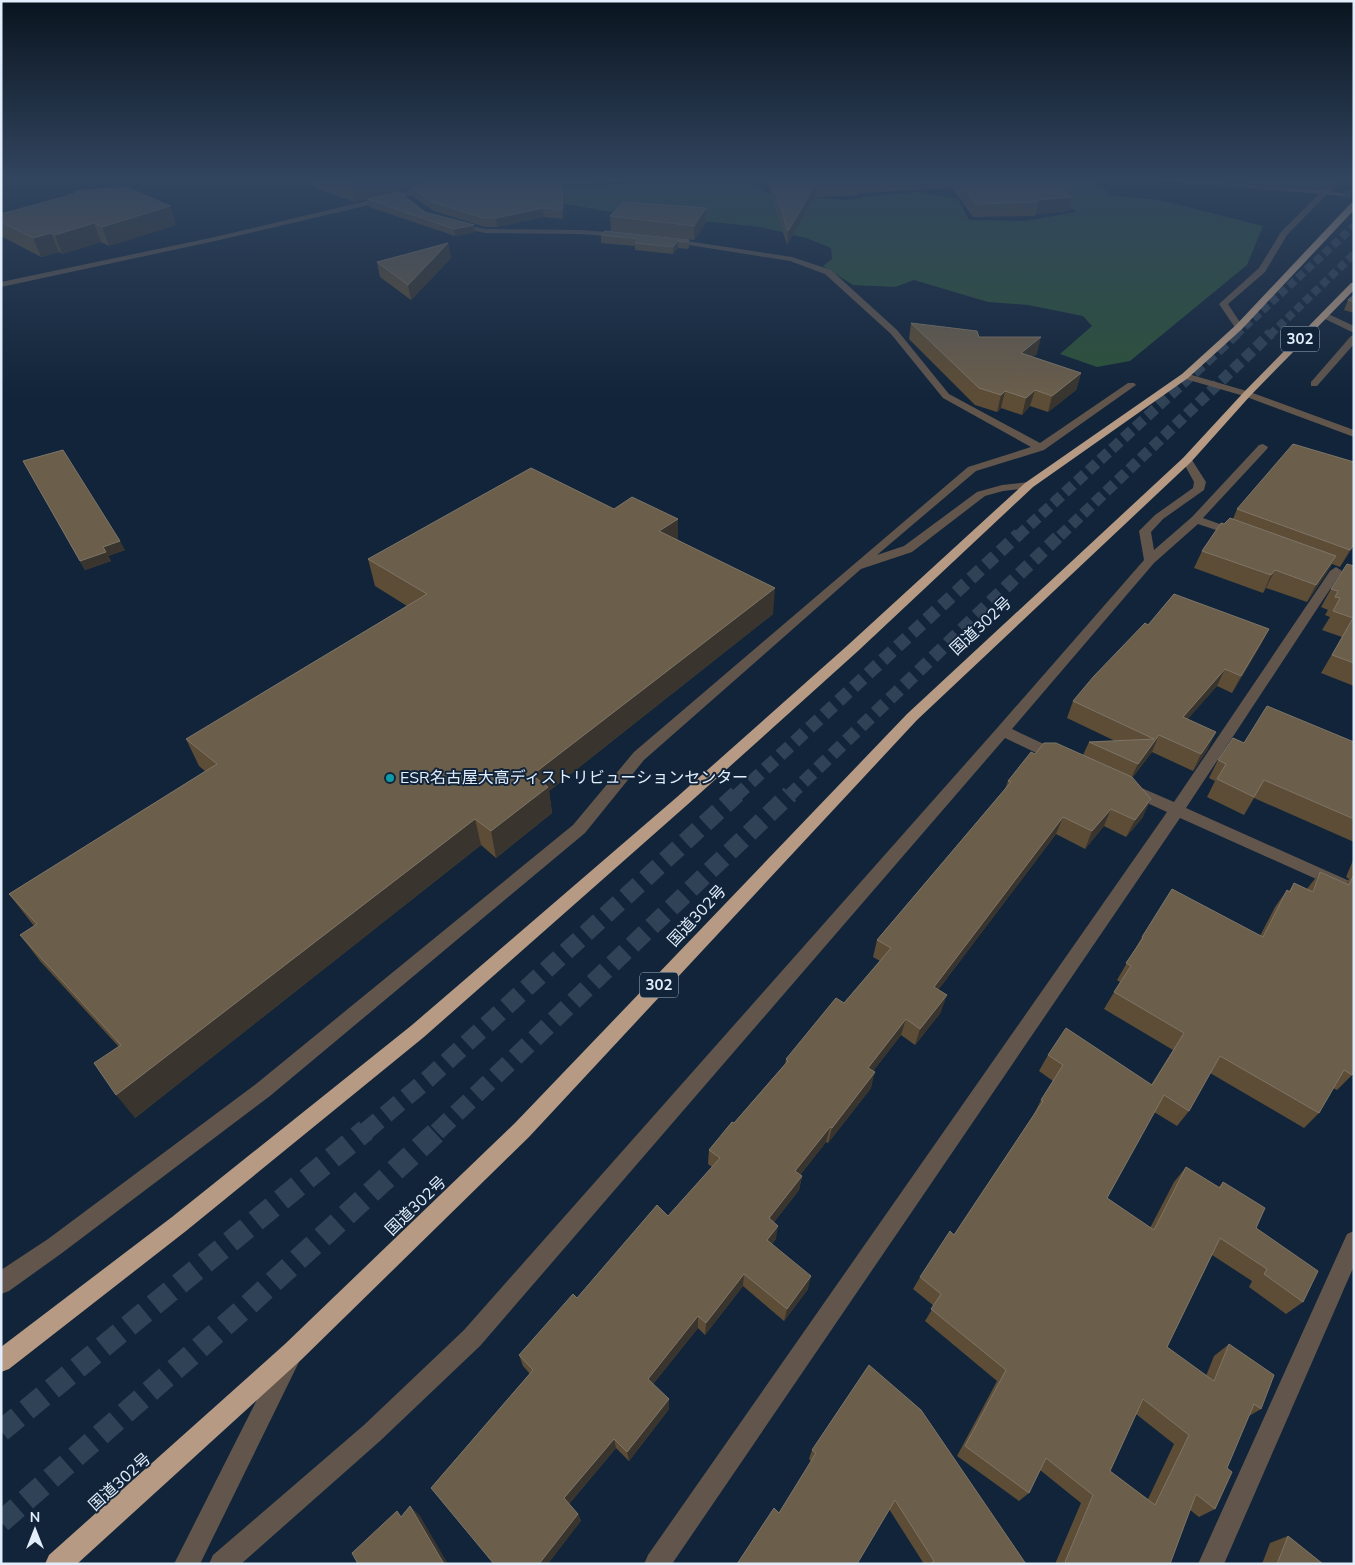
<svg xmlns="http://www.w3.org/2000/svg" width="1355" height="1565" viewBox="0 0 1355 1565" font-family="'Nunito Sans','Noto Sans JP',sans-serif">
  <rect width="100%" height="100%" fill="#112439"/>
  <g fill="#2d5239">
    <polygon points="1045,178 1097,179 1109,195 1159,200 1263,226 1247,265 1130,361 1097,367 1060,354 1092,326 1083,316 1028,305 988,302 914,280 895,287 853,285 823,266 832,259 831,248 806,238 761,227 606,211 562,203 527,187 744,180 769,194 847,200 868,196 918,192 958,199 969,220 1025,221 1076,212 1055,195"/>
    <polygon points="1171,178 1339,178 1327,189"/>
  </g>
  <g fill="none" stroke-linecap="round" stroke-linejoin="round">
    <polyline stroke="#304256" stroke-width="8" stroke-dasharray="8 4" stroke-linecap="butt" points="1343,194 1354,195"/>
    <g stroke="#304256" stroke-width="8" stroke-dasharray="8 4" stroke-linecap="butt">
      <polyline points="1236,335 1354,226"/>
      <polyline points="1270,335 1354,254"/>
    </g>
    <g stroke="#304256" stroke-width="11" stroke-dasharray="11 5" stroke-linecap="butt">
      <polyline points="1018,536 1237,333"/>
      <polyline points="1060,536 1271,333"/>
    </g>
    <g stroke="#304256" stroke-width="13" stroke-dasharray="13 7" stroke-linecap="butt">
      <polyline points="736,796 1019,534"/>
      <polyline points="789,796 1061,534"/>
    </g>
    <g stroke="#304256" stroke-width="18" stroke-dasharray="18 9" stroke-linecap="butt">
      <polyline points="365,1132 429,1078 737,794"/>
      <polyline points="437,1132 790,794"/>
    </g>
    <g stroke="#304256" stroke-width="22" stroke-dasharray="22 11" stroke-linecap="butt">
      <polyline points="1,1431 366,1130"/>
      <polyline points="1,1522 246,1307 439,1130"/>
    </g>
    <g fill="#61554c" fill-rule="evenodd">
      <polygon points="609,178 680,178 677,180 543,185 539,183 543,181"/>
      <polygon points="1123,178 1160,178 1323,190 1337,178 1345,178 1331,191 1347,194 1343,196 1326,195 1287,235 1265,272 1228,304 1243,327 1239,330 1236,329 1219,304 1259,268 1281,232 1319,194"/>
      <polygon points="430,186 434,188 433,190 215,241 1,287 1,282 215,237"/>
      <polygon points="453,222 485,229 579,230 622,233 626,235 622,237 579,234 485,233 453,226"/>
      <polygon points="667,238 792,257 831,270 897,330 949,394 1040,443 1128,383 1134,383 1136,385 1044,450 976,471 877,555 904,546 977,492 1002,485 1029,482 1035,485 1029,488 1003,491 985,496 912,552 861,569 644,760 585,833 270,1096 62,1253 9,1291 1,1294 1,1270 48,1239 256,1084 573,825 634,752 968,467 1031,447 943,398 891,334 825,274 790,261 670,242 666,240"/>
      <polygon points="1324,312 1354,326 1354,333 1321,317 1321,313"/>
      <polygon points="1354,335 1354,344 1317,386 1311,386 1311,382 1351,336"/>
      <polygon points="1185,373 1250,392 1354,430 1354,437 1244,396 1182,378 1180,376"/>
      <polygon points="1263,444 1268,447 1267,449 1203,518 1242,532 1244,534 1242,536 1234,536 1198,524 1154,563 1012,729 1063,753 1065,757 1063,761 1058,762 1053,761 1005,738 480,1346 380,1441 241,1564 209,1564 213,1555 364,1425 464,1330 998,727 1144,560 1139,531 1155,515 1193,488 1194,482 1182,460 1183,458 1191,458 1192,460 1206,482 1204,490 1163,519 1151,532 1154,550 1192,517 1259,445"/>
      <polygon points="1336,567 1342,571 1186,808 1354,883 1354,896 1180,818 672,1564 644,1564 648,1555 1167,812 1127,794 1124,790 1127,786 1132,784 1137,786 1174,802 1330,571"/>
      <polygon points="1354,1231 1354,1266 1224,1564 1198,1564 1347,1234"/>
      <polygon points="288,1351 296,1354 299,1362 200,1564 174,1564 280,1354"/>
    </g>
    <g fill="#b69a83" fill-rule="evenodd">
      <polygon points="1351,203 1354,203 1354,210 1242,329 1188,378 1033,487 858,651 687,805 424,1037 186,1231 9,1369 1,1372 1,1347 172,1217 412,1025 677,797 848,645 1025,483 1182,374 1236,325"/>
      <polygon points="1351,283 1354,283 1354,290 1250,396 1191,462 917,720 529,1137 301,1360 77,1564 45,1564 49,1555 285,1344 515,1123 907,714 1183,458 1244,392"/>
    </g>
  </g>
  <g fill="#5d4d36" fill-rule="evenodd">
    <polygon points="308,178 564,178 563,179 564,187 563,219 544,217 497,227 485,227 434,211 412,196 411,189 355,202 312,187 311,179"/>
    <polygon points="766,178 1047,178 1072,197 1069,211 1036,214 1035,216 973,217 952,188 858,193 858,195 815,197 787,245"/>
    <polygon points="367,199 425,212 475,232 455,236 369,207"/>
    <polygon points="170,206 176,225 109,246 101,242 62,254 59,252 41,257 1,236 1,214"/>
    <polygon points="610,216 706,223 694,240 611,231"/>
    <polygon points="601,235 689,240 689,247 688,249 678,248 673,254 635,250 635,246 601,243"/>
    <polygon points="448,243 451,258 411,300 380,277 377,262"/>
    <polygon points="1354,295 1354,313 1344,310 1348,300"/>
    <polygon points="911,323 979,337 1037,354 1032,357 1081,373 1076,390 1048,412 1030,406 1022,415 1001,408 997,412 975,405 909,339"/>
    <polygon points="23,461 125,550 108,556 111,561 85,570"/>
    <polygon points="1237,509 1354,545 1340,567 1332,564 1326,574 1307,602 1266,588 1263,593 1194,568 1202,551 1224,524 1233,519"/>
    <polygon points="678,540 773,614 549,791 552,813 496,858 481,845 135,1118 119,1047 40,961 20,935 34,926 9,894 205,771 199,766 186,739 407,606 375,586 368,559"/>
    <polygon points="1354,566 1354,686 1321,673 1342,637 1322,630 1330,617 1325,615 1328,610 1321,607 1331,589"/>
    <polygon points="1148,625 1269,629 1260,646 1232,693 1217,686 1187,719 1208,749 1193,771 1152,752 1132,778 1143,817 1126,837 1104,826 1085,849 1056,834 938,990 941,1012 915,1045 901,1035 873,1071 871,1088 828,1143 826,1142 800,1175 802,1176 799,1190 774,1222 776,1239 772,1244 808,1289 784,1321 743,1286 705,1335 698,1328 653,1384 669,1409 629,1461 616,1448 569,1504 578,1514 581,1521 431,1488 530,1374 523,1366 519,1355 577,1298 668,1216 712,1167 708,1164 709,1150 734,1123 785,1064 786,1059 844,1003 880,961 873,957 877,940 1005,789 1008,781 1035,754 1083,755 1089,742 1115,741 1067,718 1073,701"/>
    <polygon points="1354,742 1354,842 1254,798 1244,815 1207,797 1215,781 1209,778 1218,760 1244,743"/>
    <path d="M1354 858V1071L1352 1075 1337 1090 1333 1088 1319 1113 1304 1128 1210 1073 1189 1111 1177 1126 1154 1112 1107 1198 1150 1228 1174 1182 1186 1167 1218 1188 1223 1182 1256 1228 1303 1302 1286 1314 1249 1287 1252 1281 1212 1255 1167 1347 1206 1376 1214 1356 1229 1344 1261 1409 1249 1416 1227 1468 1215 1509 1199 1517 1190 1510 1170 1564H1055L1081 1503 1040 1470 1029 1493 1019 1501 957 1456 997 1381 925 1321 934 1306 913 1289 920 1277 954 1235 1033 1116 1041 1100 1053 1081 1039 1071 1048 1055 1151 1085 1173 1050 1104 1009 1120 982 1117 980 1142 937 1260 936 1275 907 1287 890 1289 891 1294 883 1307 889 1320 872 1346 883 1349 879 1346 877ZM1136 1414 1174 1444 1148 1499 1110 1471Z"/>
    <polygon points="812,1450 1026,1564 924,1564 889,1509 779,1513 811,1461 809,1459"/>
    <polygon points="1288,1536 1323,1564 1262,1564 1270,1543"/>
  </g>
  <g fill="#39352e">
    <polygon points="351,178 425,178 426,185 411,187 411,189 355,202"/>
    <polygon points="563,178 564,187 563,219 562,210"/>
    <polygon points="816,184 815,197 787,245 788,231"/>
    <polygon points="1072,197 1069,211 1036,214 1038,202 1037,200"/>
    <polygon points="170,206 176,225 109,246 102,227"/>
    <polygon points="543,208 544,217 497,227 496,218"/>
    <polygon points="706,208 706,223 694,240 694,226"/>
    <polygon points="94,223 101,242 62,254 55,235"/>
    <polygon points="474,225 475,232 455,236 454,229"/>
    <polygon points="51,233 59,252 41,257 33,238"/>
    <polygon points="678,241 678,248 673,254 673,247"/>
    <polygon points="448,243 451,258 411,300 408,285"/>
    <polygon points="1041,337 1037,354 1017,370 1021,353"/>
    <polygon points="1081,373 1076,390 1048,412 1052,396"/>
    <polygon points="1035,390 1030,406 1022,415 1026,398"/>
    <polygon points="1005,391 1001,408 997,412 1001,395"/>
    <polygon points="678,519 678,545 659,531"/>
    <polygon points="120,541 125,550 108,556 111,561 85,570 80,561 103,547"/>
    <polygon points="1354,544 1354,545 1340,567 1350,550"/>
    <polygon points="1336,556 1326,574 1307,602 1316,585"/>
    <polygon points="1275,570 1266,588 1263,593 1271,575"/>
    <polygon points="775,588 773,614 549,791 552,813 496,858 491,831 532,775"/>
    <polygon points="1269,629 1260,646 1232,693 1241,676"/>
    <polygon points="1225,669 1217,686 1175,734 1183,717"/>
    <polygon points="1216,732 1208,749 1193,771 1201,754"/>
    <polygon points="1159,735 1152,752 1130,780 1138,764"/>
    <polygon points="1151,799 1143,817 1126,837 1135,820"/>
    <polygon points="1111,809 1104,826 1085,849 1092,831"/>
    <polygon points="1063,817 1056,834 928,1003 934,987"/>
    <polygon points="475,819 481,845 135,1118 116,1095"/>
    <polygon points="947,995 941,1012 915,1045 920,1029"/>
    <polygon points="906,1019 901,1035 864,1083 868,1068"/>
    <polygon points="875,1072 871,1088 828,1143 832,1128"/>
    <polygon points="830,1127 826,1142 792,1185 795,1171"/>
    <polygon points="802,1176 799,1190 767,1231 769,1218"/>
    <polygon points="778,1226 776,1239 764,1253 767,1240"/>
    <polygon points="744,1274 743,1286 705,1335 706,1323"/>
    <polygon points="811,1276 808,1289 784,1321 787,1309"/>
    <polygon points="698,1316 698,1328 649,1389 648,1379"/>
    <polygon points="669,1399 669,1409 629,1461 627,1452"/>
    <polygon points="614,1439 616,1448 567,1506 564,1498"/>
    <polygon points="410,1506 420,1516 448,1564 444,1564"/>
    <polygon points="578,1514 581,1521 548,1564 539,1564"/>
  </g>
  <g fill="#6b5e4b" stroke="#7e7567" fill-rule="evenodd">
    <polygon points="551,178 563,178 562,210 543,208 496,218 484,218 432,202 411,187 425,184"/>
    <polygon points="771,178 892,178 858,180 859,182 816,184 788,231"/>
    <polygon points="957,178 1047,178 1072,197 1037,200 1038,202 976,204"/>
    <polygon points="126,187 170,206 102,227 94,223 55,235 51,233 33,238 1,222 1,214 74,194 75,191"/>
    <polygon points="399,192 425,212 474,225 454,229 367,199"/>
    <polygon points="623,202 706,208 694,226 610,216"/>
    <polygon points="605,231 689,240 688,242 678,241 673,247 635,243 638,239 601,235"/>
    <polygon points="448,243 408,285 377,262"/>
    <polygon points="1354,295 1354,302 1348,300"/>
    <polygon points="911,323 977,331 979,337 1041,337 1021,353 1081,373 1052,396 1035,390 1026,398 1005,391 1001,395 979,388"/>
    <polygon points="1293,444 1354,462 1354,544 1350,550 1237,509"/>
    <polygon points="63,450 120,541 103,547 106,552 80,561 23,461"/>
    <polygon points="531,468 614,509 632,497 678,519 659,531 775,588 532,775 548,787 491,831 475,819 116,1095 94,1063 121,1045 20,935 37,924 9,894 217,764 186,739 427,594 368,559"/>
    <polygon points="1230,518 1336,556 1316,585 1275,570 1271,575 1202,551 1221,523 1224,524"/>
    <polygon points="1347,564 1354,566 1354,663 1332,655 1353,618 1333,611 1340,598 1335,597 1338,591 1331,589"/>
    <polygon points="1174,594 1269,629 1241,676 1225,669 1183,717 1216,732 1201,754 1159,735 1138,764 1089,742 1154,739 1073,701 1094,676 1145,623 1148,625"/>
    <polygon points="1267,706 1354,742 1354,819 1264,780 1254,797 1217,779 1226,764 1218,760 1233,738 1244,743"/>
    <polygon points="1044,743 1056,743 1132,777 1151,799 1135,820 1111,809 1092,831 1063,817 934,987 947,995 920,1029 906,1019 868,1068 875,1072 832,1128 830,1127 795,1171 802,1176 769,1218 778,1226 767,1240 811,1276 787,1309 744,1274 706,1323 698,1316 648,1379 669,1399 627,1452 614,1439 564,1498 578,1514 539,1564 494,1564 431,1488 533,1370 519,1355 573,1294 577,1298 657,1205 668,1216 720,1158 709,1150 732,1122 734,1123 788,1061 786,1059 836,998 844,1003 891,948 877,940 1011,782 1008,781 1031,752 1035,754"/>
    <path d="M1320 872 1349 885 1354 874V1071L1352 1075 1344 1070 1319 1113 1220 1056 1189 1111 1164 1095 1107 1198 1154 1230 1186 1167 1220 1188 1223 1182 1265 1208 1256 1228 1318 1271 1303 1302 1264 1274 1267 1269 1220 1238 1167 1347 1214 1381 1229 1344 1274 1375 1261 1409 1254 1404 1227 1468 1232 1472 1215 1509 1196 1494 1170 1564H1067L1065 1562 1093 1495 1046 1458 1029 1493 965 1446 1006 1370 931 1309 941 1294 920 1277 950 1231 954 1235 1043 1101 1041 1100 1063 1065 1048 1055 1066 1028 1152 1085 1184 1033 1114 992 1131 966 1126 963 1143 938 1142 937 1172 889 1263 937 1287 890 1290 892 1294 883 1313 892ZM1143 1399 1189 1435 1155 1505 1110 1471Z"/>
    <polygon points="869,1365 921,1410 1026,1564 930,1564 934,1561 895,1500 857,1564 737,1564 774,1508 779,1513 816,1453 812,1450"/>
    <polygon points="410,1506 444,1564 358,1564 352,1553 397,1511 401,1517"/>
    <polygon points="1288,1536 1323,1564 1277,1564"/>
  </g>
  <linearGradient id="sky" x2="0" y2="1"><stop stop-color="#09141f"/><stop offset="0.45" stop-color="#32455f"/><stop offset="1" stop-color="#32455f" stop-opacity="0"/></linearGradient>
  <rect width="1355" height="398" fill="url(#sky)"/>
  <circle fill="#0f9aa8" stroke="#112439" stroke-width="2" cx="390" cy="778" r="5"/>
  <g text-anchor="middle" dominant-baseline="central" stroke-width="4" stroke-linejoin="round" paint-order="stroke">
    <g fill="#112439" stroke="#a3b1c2" stroke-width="1">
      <rect x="1281" y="326.5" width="38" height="25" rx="4"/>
      <rect x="640" y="972.5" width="38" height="25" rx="4"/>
    </g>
    <g font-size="15" font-weight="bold" fill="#e2eefc">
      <text x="1300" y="339">302</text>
      <text x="659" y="985">302</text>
    </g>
    <g font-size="16" fill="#e2eefc" stroke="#112439">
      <text transform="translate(981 626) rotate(-43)">国道302号</text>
      <text transform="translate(697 916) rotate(-47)">国道302号</text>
      <text transform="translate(416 1206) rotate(-44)">国道302号</text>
      <text transform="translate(120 1482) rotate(-42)">国道302号</text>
    </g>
    <g font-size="16" fill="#e2eefc" stroke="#112439" text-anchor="start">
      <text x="400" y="778">ESR名古屋大高ディストリビューションセンター</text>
    </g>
  </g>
  <rect width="1355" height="1565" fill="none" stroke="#e2eefc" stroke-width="5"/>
  <g transform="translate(35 1530)" stroke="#112439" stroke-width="4" paint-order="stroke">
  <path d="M0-4L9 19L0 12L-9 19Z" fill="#e2eefc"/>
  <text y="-8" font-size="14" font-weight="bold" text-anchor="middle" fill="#e2eefc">N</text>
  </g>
</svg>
